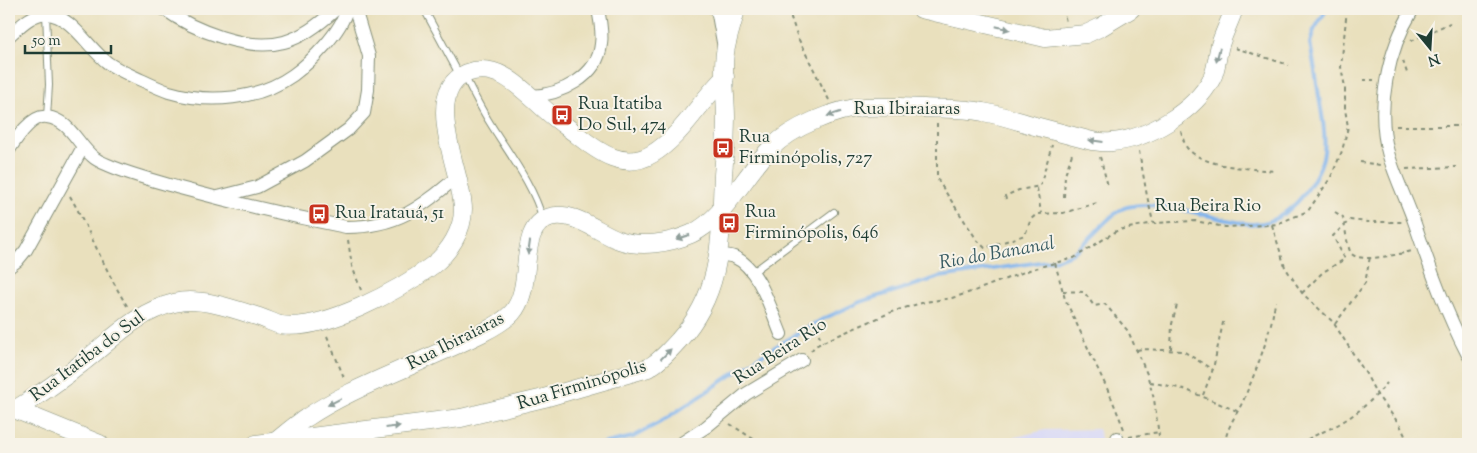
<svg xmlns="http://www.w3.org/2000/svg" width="1477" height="453" viewBox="0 0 1477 453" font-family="'Sorts Mill Goudy',serif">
  <rect width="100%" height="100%" fill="#f7f3e8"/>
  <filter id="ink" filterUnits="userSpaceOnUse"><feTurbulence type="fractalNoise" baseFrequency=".02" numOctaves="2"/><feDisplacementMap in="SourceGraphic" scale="10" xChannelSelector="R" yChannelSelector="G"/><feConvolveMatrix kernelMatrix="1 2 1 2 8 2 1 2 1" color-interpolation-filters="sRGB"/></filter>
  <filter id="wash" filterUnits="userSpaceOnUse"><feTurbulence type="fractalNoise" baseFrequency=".0096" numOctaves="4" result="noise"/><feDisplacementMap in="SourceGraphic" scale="20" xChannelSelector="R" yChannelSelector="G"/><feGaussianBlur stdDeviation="1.12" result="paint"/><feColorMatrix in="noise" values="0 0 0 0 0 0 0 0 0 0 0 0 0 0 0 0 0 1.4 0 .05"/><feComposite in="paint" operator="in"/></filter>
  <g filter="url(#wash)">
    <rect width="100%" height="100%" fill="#e9e0bd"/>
    <polygon fill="#d6d7f8" points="1098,429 1103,444 995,444 1007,439 1045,430"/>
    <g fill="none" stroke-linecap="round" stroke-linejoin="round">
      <path stroke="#80b4ed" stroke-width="4" d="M602 444 633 437 664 420 763 354 823 319 860 302 940 277 1054 260C1059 259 1064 257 1069 255 1087 246 1110 211 1127 207 1164 198 1214 221 1251 224 1267 225 1281 217 1292 207 1305 196 1322 170 1324 152 1326 136 1323 119 1320 103 1317 83 1314 63 1310 43L1314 30 1327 9"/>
    </g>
  </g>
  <g filter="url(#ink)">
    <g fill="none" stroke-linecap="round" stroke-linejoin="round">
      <g stroke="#848e78" stroke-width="8">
        <g id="lane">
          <polyline points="424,9 460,76"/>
          <polyline points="46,13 49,85 47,117"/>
          <path d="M464 75C472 91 480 107 490 123 509 154 533 184 543 220"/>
          <polyline points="753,272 834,212"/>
        </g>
      </g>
      <g stroke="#848e78" stroke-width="14">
        <g id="street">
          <path d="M164 9C193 30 248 52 284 42 303 37 322 22 336 9"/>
          <polyline points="717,9 724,48"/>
          <path d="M1413 9C1388 50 1375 108 1389 156 1396 179 1407 201 1415 224 1430 268 1446 313 1468 355"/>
          <path d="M9 36C18 28 33 12 47 14 71 15 89 49 108 63 118 70 130 75 141 80 150 84 160 89 169 92 209 104 258 100 293 75 312 61 341 32 347 9"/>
          <path d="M531 96C560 95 598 77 601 44 603 33 600 20 598 9"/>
          <path d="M9 150C16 139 32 114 47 117 69 120 77 143 92 156 96 160 103 163 108 165 131 175 156 181 180 188 235 203 290 216 346 227 397 227 420 208 457 177"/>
          <polyline points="218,197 257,187 305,161 349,129 364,113 368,90 369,56 355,9"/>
          <path d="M718 255C723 255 729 255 734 257 759 267 771 310 781 334"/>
          <polyline points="9,267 17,261 26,250 83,147"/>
          <polyline points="1117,438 1118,444"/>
          <polyline points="680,444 706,427 746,394 802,360"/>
        </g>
      </g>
      <g stroke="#848e78" stroke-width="19">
        <g id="secondary">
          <path d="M718 9C723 15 729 15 736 10"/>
          <polyline points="921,9 1045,38 1086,34 1101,27 1131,9"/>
          <polyline points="9,407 100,444"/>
          <path d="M16 409C39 395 61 380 82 363 112 340 136 312 174 303 200 296 237 310 262 318 268 320 275 324 281 325 323 332 400 290 433 265 449 252 463 231 463 209 463 175 420 92 467 73 500 60 526 94 548 112 557 120 567 127 576 134 598 152 624 171 652 154 681 137 700 101 725 77"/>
          <path d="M275 442C285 434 295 425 306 418 343 393 386 377 425 359 448 348 496 330 512 313 536 286 515 228 550 217 573 210 599 233 619 240 641 248 670 243 691 234 723 220 746 173 771 148 792 127 835 109 865 107 884 106 904 107 924 108 943 109 963 108 983 112 1001 115 1018 121 1035 126 1054 131 1073 136 1092 141 1099 142 1105 143 1112 142 1148 139 1195 111 1212 78 1217 68 1217 55 1220 45 1224 32 1230 21 1234 9"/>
          <path d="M256 444 461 418 544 398 648 368C660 361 669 351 679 340 724 290 720 238 723 175 725 156 726 137 726 118 726 97 722 74 725 53 727 38 733 23 736 9"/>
        </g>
      </g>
      <g stroke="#848e78" stroke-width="2" stroke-dasharray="4 4" stroke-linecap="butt">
        <polyline points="788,9 798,38 829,100"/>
        <polyline points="1063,9 1066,22"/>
        <polyline points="1411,41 1450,23"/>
        <polyline points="1235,48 1289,65"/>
        <polyline points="1403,61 1407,73"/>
        <polyline points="1363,80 1374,80"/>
        <polyline points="937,123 937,176 939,182 977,240 985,248 1025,235 1031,219 1037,214 1063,213 1097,203"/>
        <polyline points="1396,126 1468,126"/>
        <path d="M1181 131C1183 137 1184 145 1188 149 1206 168 1250 168 1274 171"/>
        <polyline points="1139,151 1147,196 1153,222"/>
        <polyline points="1100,157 1108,186"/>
        <polyline points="1360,162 1380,165"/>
        <polyline points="1406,169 1456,167"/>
        <polyline points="1037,188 1041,213"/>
        <path d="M70 196C91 233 106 273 129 309"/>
        <polyline points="1064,197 1065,175 1073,151"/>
        <polyline points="1006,199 1005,196 1019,190 1040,186 1052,145"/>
        <path d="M1335 212 1343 217C1345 225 1347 247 1351 253 1358 264 1401 254 1412 251"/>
        <polyline points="1272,225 1285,267 1302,293 1333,322 1366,374 1377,395 1400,425 1409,444"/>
        <polyline points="348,240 352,266 361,290"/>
        <polyline points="1055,263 1065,299 1111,397 1124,429"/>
        <polyline points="1063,291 1084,292 1094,306 1105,304 1128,331 1147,374 1154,399 1159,436"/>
        <polyline points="1302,293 1323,272 1345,259 1333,236 1350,220 1367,222 1402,222"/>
        <polyline points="811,320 823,342"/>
        <polyline points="1335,324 1365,283 1370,257"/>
        <polyline points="327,336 345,380"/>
        <polyline points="1171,349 1172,324 1177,305"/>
        <polyline points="1137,350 1142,349 1183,351 1213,370"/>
        <polyline points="811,351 815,346 823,342 894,311 925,302 952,298 974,291 1032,269 1074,258 1118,230 1154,223 1195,221 1225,227 1267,225 1277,224 1308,211 1331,177 1342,151 1348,127 1345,109 1345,87 1341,67 1347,9"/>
        <polyline points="1150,382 1184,389 1237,411"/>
        <polyline points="1203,395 1213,369 1224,318"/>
        <polyline points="730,424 761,444"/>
        <polyline points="1129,437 1159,432"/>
        <path d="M1225 444C1226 426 1240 411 1246 394 1255 373 1264 350 1270 327 1273 318 1273 310 1276 301"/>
        <path d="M1301 444C1312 435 1327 431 1339 424 1358 413 1374 399 1387 383"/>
      </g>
      <use href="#lane" stroke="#fff" stroke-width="6"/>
      <use href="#street" stroke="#fff" stroke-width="12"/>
      <use href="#secondary" stroke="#fff" stroke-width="18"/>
    </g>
    <defs><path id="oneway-solid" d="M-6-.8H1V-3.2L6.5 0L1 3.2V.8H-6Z" transform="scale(1.25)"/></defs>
    <g fill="#8f9e9a">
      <use href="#oneway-solid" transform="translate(1003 28) rotate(13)"/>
      <use href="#oneway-solid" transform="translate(1218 55) rotate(104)"/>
      <use href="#oneway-solid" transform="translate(834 114) rotate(162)"/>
      <use href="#oneway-solid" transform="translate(1096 141) rotate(-173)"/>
      <use href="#oneway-solid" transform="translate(683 237) rotate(162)"/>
      <use href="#oneway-solid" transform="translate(529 248) rotate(98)"/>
      <use href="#oneway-solid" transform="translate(666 354) rotate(-45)"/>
      <use href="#oneway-solid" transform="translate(334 402) rotate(153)"/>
      <use href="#oneway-solid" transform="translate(393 427) rotate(-8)"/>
    </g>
  </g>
  <defs>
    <g id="bus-square" transform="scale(1.125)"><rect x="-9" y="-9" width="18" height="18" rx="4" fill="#c8321e" stroke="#f7f3e8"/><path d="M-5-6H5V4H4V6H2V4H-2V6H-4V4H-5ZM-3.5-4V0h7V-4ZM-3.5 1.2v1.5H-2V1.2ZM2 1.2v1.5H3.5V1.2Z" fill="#fff"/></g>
  </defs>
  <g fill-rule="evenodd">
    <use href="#bus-square" x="562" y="115"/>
    <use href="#bus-square" x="723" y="148"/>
    <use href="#bus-square" x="319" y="214"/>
    <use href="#bus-square" x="729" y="223"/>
  </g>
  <g text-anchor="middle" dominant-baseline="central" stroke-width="4" stroke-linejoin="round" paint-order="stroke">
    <g font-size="18" fill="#1f3d34" stroke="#f7f3e8" text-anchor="start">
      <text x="578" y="105">Rua Itatiba<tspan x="578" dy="21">Do Sul, 474</tspan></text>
      <text x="739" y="138">Rua<tspan x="739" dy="21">Firminópolis, 727</tspan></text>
      <text x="745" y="213">Rua<tspan x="745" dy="21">Firminópolis, 646</tspan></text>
      <text x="335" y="214">Rua Iratauá, 51</text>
    </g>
    <g font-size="18" fill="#1f3d34" stroke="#f7f3e8">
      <text x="907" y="110">Rua Ibiraiaras</text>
      <text x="1208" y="207">Rua Beira Rio</text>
      <text transform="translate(456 342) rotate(-27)">Rua Ibiraiaras</text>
      <text transform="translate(781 352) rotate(-33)">Rua Beira Rio</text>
      <text transform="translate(88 357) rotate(-37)">Rua Itatiba do Sul</text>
      <text transform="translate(582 386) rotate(-17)">Rua Firminópolis</text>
    </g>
    <g font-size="19" font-style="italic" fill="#375b62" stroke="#f7f3e8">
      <text transform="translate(997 254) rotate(-10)">Rio do Bananal</text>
    </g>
  </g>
  <rect width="1477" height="453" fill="none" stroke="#f7f3e8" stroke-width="30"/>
  <g transform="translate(1430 48) rotate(162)" stroke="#f7f3e8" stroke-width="4" paint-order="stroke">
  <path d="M0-4L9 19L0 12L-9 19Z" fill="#1f3d34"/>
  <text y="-8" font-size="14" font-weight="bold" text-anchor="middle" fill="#1f3d34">N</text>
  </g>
  <path d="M25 45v8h86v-8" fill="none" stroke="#1f3d34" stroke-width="2.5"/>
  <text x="32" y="45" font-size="15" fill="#1f3d34" stroke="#f7f3e8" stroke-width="4" paint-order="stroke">50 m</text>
</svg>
